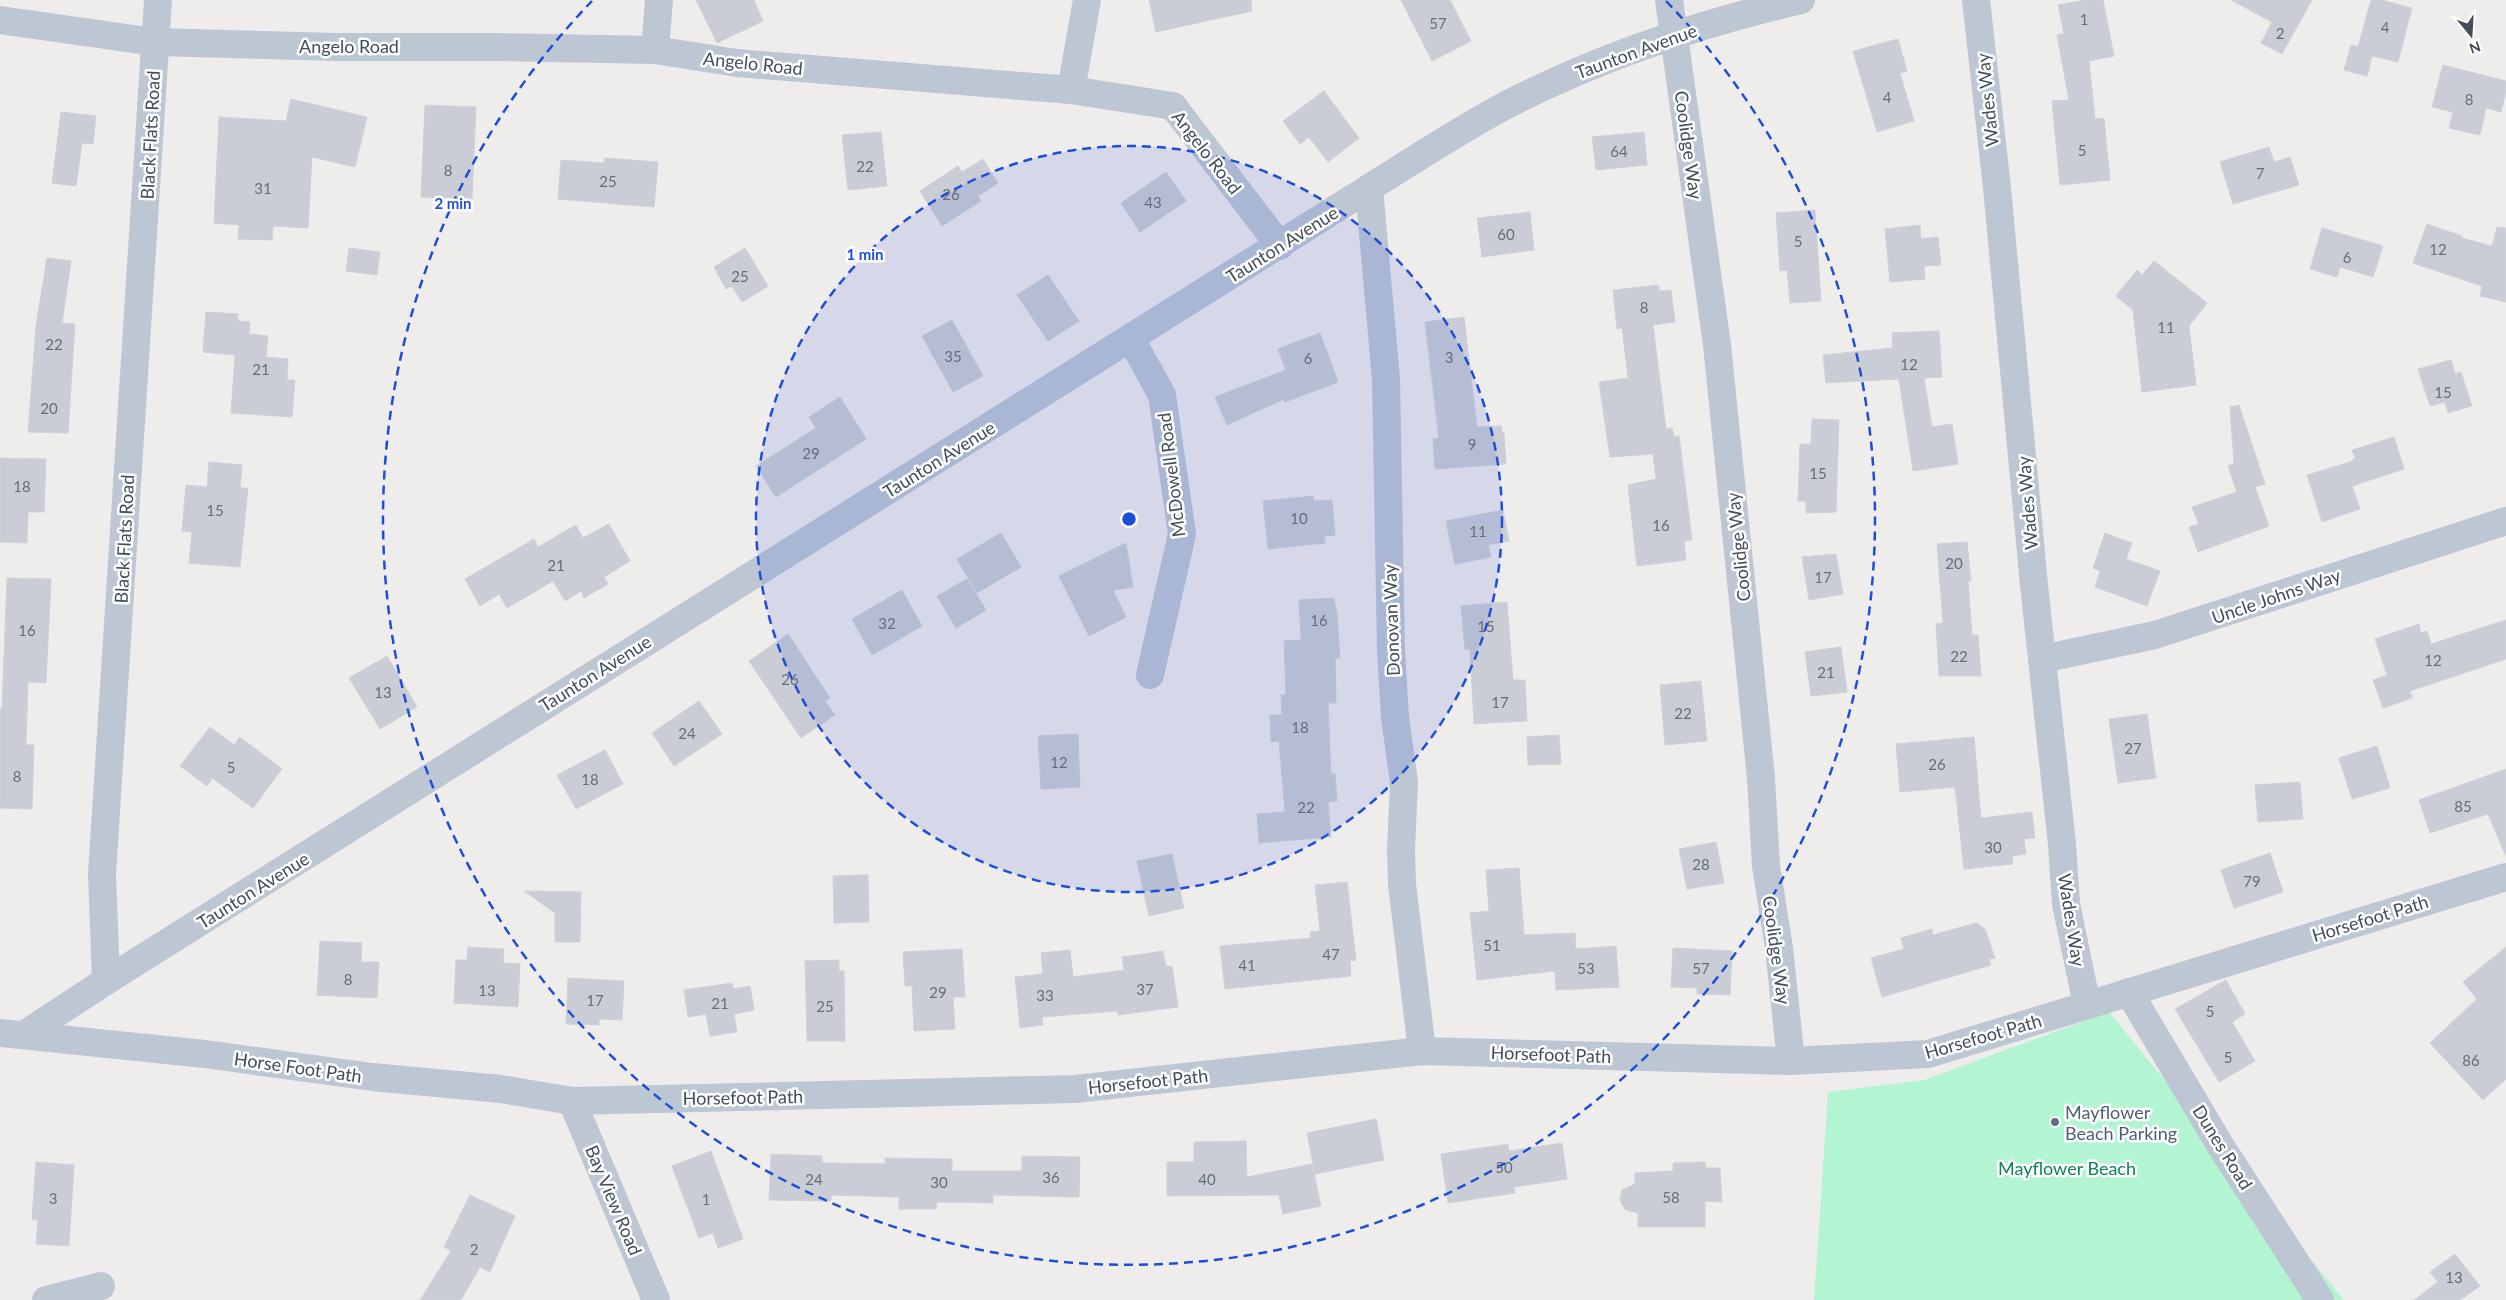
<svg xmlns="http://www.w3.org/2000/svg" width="2506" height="1300" viewBox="0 0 2506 1300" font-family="Lato,sans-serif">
  <rect width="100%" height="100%" fill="#efecec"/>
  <polygon fill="#b3f4d2" points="2109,1012 2344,1300 1814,1300 1828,1092 1924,1080"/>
  <g fill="#cacdd5" stroke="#cfd1d9">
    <polygon points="696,0 754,0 763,21 717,43"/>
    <polygon points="1149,0 1251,0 1252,11 1156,32"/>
    <polygon points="1401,0 1450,0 1471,41 1432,61"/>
    <polygon points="2085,0 2103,0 2114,56 2089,61 2095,119 2104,118 2110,180 2060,185 2052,101 2069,100 2057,35 2064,33 2058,5"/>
    <polygon points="2231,0 2312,0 2282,54 2261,43 2272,22"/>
    <polygon points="2371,0 2381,0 2412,8 2398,62 2372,56 2367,76 2344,70 2351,45 2358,47"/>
    <polygon points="1898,39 1907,71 1900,73 1914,121 1877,132 1853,51"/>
    <polygon points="2443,65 2506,81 2506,92 2501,112 2486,108 2480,135 2449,128 2453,112 2432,107"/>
    <polygon points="1324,91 1359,138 1328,162 1309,137 1300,144 1283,121"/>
    <polygon points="291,99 367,117 355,167 312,157 308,228 273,226 272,240 238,239 239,225 214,223 219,117 286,121"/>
    <polygon points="425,105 476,107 472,199 421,197"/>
    <polygon points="61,112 96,116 93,144 82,143 76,186 52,183"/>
    <polygon points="881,132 887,186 848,190 842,135"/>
    <polygon points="1644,132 1647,165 1596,170 1592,137"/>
    <polygon points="2269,147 2274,162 2290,157 2299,185 2233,204 2220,162"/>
    <polygon points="605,158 658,162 654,207 558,199 561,160 604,163"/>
    <polygon points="983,159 998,183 978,196 981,201 942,226 920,191 958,166 962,172"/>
    <polygon points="1166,172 1186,201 1140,232 1121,203"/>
    <polygon points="1815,210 1821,301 1790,303 1787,270 1780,271 1776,213"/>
    <polygon points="1530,212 1534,250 1482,257 1477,218"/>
    <polygon points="2427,224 2462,236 2461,238 2492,246 2497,227 2506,228 2506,302 2480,296 2482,286 2413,263"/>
    <polygon points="1920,225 1921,239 1938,237 1941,265 1924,266 1925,279 1890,282 1885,229"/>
    <polygon points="2322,228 2383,246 2373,277 2340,267 2337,277 2310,269"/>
    <polygon points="349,248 380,252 377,275 346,271"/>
    <polygon points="745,248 768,286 742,302 732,286 726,289 714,267"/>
    <polygon points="47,258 71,261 62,323 75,324 68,433 28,432 36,326"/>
    <polygon points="2154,261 2207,303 2189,326 2196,385 2142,392 2133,310 2116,296 2137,270 2142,275"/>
    <polygon points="1048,275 1079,321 1048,341 1017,295"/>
    <polygon points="1659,285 1659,291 1671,290 1675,322 1653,325 1666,429 1672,428 1674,437 1679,436 1692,540 1684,541 1686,560 1637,566 1628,485 1656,479 1653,454 1610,457 1599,382 1628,378 1622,328 1617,329 1613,290"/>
    <polygon points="206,312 238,314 238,321 250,322 249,334 268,336 266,357 288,359 287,380 295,380 292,417 231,413 235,355 203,352"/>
    <polygon points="1464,317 1477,427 1501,426 1502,433 1504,433 1506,464 1435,469 1433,439 1439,438 1425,322"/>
    <polygon points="952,320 983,376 953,392 922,336"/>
    <polygon points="1939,331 1942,377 1924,378 1932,427 1952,424 1958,464 1913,471 1899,379 1826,383 1823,355 1893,348 1892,333"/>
    <polygon points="1320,333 1338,382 1285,402 1284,399 1227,425 1215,397 1286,370 1278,349"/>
    <polygon points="2451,360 2455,374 2461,372 2472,406 2448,413 2445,402 2430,406 2418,369"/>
    <polygon points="840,397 866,439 776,497 756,466 816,428 809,417"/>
    <polygon points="2239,405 2265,484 2255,487 2269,526 2198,552 2189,527 2199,524 2192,507 2237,492 2228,466 2234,464 2230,407"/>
    <polygon points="1812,419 1839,420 1836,512 1806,513 1806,501 1798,501 1800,444 1811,444"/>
    <polygon points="2394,437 2404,469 2352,486 2360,509 2322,522 2307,475 2350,462 2355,458 2352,450"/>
    <polygon points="0,458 46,459 44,512 28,512 27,543 0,542"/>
    <polygon points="209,462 242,465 240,488 248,488 240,567 189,563 192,532 182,531 186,485 207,487"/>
    <polygon points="1313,496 1314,501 1332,500 1335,535 1324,536 1325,543 1268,549 1263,501"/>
    <polygon points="1503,510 1509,541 1488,545 1491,557 1455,564 1446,521"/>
    <polygon points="609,524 630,561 604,577 608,584 584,598 581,591 565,601 553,581 507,608 499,594 480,606 465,579 534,539 538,547 576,525 583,538"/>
    <polygon points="1001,533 1021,567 977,593 957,559"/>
    <polygon points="2105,533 2132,543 2126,559 2160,571 2147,606 2095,587 2100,571 2093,568"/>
    <polygon points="1967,542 1971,581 1968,581 1972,635 1978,635 1981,676 1939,676 1936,624 1943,623 1937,544"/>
    <polygon points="1126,543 1133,587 1113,590 1126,617 1089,636 1059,576"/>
    <polygon points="1836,554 1843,594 1809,600 1802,557"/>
    <polygon points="7,578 51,579 46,683 28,682 26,745 34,745 32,809 0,808 0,709 2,709"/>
    <polygon points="967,579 986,610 956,628 937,596"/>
    <polygon points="902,590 922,626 872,655 852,619"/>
    <polygon points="1334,598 1337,615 1340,658 1335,658 1336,703 1328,703 1331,774 1335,774 1337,801 1328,802 1331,837 1259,843 1257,814 1285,812 1279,741 1271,742 1270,715 1282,715 1281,695 1286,695 1284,641 1301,640 1299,600"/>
    <polygon points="1507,602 1513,680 1525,680 1527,721 1474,724 1470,649 1465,649 1461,606"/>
    <polygon points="2506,620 2506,659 2410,691 2412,698 2383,708 2373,680 2387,675 2375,639 2419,624 2421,633 2427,631 2431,644"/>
    <polygon points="788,634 830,698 825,701 835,715 801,738 749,661"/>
    <polygon points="1841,647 1847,692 1811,696 1805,652"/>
    <polygon points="387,656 417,707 380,729 349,678"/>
    <polygon points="1701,681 1707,741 1665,745 1660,685"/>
    <polygon points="699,701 722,734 674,766 652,733"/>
    <polygon points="2147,714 2156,778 2118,783 2109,719"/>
    <polygon points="210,727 234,745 240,737 282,769 253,808 212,778 207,786 180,766"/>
    <polygon points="1078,734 1080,787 1041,789 1038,736"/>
    <polygon points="1559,735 1561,764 1528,765 1527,737"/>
    <polygon points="1974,737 1981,818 2032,812 2035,838 2024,839 2026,854 2012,856 2013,864 1964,869 1955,787 1900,792 1896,744"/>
    <polygon points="2377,746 2390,788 2352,799 2339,758"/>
    <polygon points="605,750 623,784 576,809 557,775"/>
    <polygon points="2506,769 2506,856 2488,814 2430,833 2419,800"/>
    <polygon points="2300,782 2303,819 2258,822 2255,785"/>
    <polygon points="1716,842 1724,883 1687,889 1679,849"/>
    <polygon points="2270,853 2283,892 2234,908 2221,870"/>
    <polygon points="1172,854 1184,908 1149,916 1137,861"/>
    <polygon points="1519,868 1524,935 1575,933 1576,949 1616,946 1619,987 1556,990 1555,971 1477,980 1470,913 1489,911 1486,870"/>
    <polygon points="868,875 869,922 834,923 833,876"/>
    <polygon points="1347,882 1356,960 1350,961 1351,976 1225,989 1220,946 1311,938 1310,932 1320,931 1315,885"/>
    <polygon points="524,891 581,892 580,942 555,942 555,913"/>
    <polygon points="1976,923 1985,929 1995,958 1989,959 1991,965 1882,997 1871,958 1904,949 1901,938 1932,929 1933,935"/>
    <polygon points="320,941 362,943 361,962 379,962 377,998 317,995"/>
    <polygon points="468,947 504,949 503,963 520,964 518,1007 454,1003 456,960 467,960"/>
    <polygon points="2506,947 2506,1079 2483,1100 2430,1043 2477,999 2463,982"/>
    <polygon points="1673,948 1732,951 1730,995 1697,994 1697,988 1671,987"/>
    <polygon points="962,949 965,997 953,997 955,1029 914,1031 912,986 905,986 903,952"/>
    <polygon points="1070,950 1073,977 1124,970 1122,957 1163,951 1166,967 1172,966 1178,1007 1118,1015 1118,1011 1042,1017 1043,1025 1020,1028 1015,977 1043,974 1041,953"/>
    <polygon points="839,960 839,971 844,971 845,1041 807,1041 805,961"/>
    <polygon points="568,978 624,981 622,1020 599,1019 599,1025 566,1024"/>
    <polygon points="2226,980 2245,1014 2232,1022 2255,1061 2219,1082 2175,1009"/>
    <polygon points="732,983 733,989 750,986 754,1010 734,1014 737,1032 710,1036 706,1014 688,1017 684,990"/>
    <polygon points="1376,1119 1384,1160 1315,1174 1307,1133"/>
    <polygon points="1246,1141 1247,1177 1312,1164 1321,1206 1283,1214 1279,1195 1167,1196 1167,1162 1194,1162 1194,1142"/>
    <polygon points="1562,1143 1567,1179 1514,1187 1515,1193 1448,1203 1441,1154 1508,1144 1509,1151"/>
    <polygon points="711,1151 743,1239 718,1248 713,1233 699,1238 672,1166"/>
    <polygon points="771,1154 822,1156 822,1163 885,1164 885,1158 952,1159 952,1171 1022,1171 1022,1156 1080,1157 1079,1197 993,1195 993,1203 937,1202 936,1209 899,1209 899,1197 831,1195 831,1201 769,1200"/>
    <polygon points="36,1162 74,1165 69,1246 36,1244 38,1220 32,1219"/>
    <polygon points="1705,1162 1706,1168 1720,1168 1722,1202 1705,1201 1705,1227 1638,1227 1638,1213 1626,1210 1622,1205 1620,1199 1622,1190 1635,1184 1635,1173 1673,1171 1673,1163"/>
    <polygon points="470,1195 515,1216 490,1272 480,1267 461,1300 420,1300 451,1251 444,1247"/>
    <polygon points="2455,1254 2480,1286 2460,1300 2414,1300 2438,1282 2430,1272"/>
  </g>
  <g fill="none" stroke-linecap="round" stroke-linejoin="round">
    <g stroke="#bdc7d4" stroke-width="28">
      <polyline points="1669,0 1717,345 1761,778 1766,866 1779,948 1791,1061"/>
      <polyline points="1976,0 1997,188 2034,585 2062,844 2066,904 2087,1005"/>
      <polyline points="0,20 155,42 337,47 493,47 655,50 737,63 1071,90 1173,106 1280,246"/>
      <polyline points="655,50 659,0"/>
      <polyline points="1071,90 1087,0"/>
      <polyline points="1369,188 1386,379 1391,651 1395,717 1404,782 1401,850 1402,884 1422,1051"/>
      <polyline points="1131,339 1162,395 1182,534 1150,675"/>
      <polyline points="2042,659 2155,635 2506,521"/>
      <path d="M106 981 1369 188C1416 159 1462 128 1512 102 1603 56 1701 23 1801 0"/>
      <polyline points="2129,992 2220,1145 2320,1300"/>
      <polyline points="25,1034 106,981 102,874 158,0"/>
      <polyline points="572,1101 1075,1089 1422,1051 1791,1061 1928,1054 2506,877"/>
      <polyline points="46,1300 101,1286"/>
    </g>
    <polyline stroke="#bdc7d4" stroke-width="28" points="0,1033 205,1054 372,1077 501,1089 572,1101 656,1300"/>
  </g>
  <circle cx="1129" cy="519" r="373" fill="#1d4ed8" fill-opacity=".12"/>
  <g fill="none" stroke="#1d4ed8" stroke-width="2.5" stroke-dasharray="9 6">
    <circle cx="1129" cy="519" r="373"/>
    <path d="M1666 1A746 746 0 1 1 592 1"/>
  </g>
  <circle fill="#5c6f8a" stroke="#fff" stroke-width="2" cx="2055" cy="1122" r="5"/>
  <g text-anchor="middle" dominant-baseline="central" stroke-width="5" stroke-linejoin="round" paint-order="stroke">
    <g font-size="15" fill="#646d7a">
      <text x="2084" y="19">1</text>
      <text x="1438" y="23">57</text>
      <text x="2385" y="27">4</text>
      <text x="2280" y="33">2</text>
      <text x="1887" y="97">4</text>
      <text x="2469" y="99">8</text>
      <text x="2082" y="150">5</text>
      <text x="1619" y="151">64</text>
      <text x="865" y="166">22</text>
      <text x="448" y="170">8</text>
      <text x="2260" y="173">7</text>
      <text x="608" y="181">25</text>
      <text x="263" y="188">31</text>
      <text x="951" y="194">26</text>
      <text x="1153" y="202">43</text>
      <text x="1506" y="234">60</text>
      <text x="1798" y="241">5</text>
      <text x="2438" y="249">12</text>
      <text x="2347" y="257">6</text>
      <text x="740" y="276">25</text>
      <text x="1644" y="307">8</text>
      <text x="2166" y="327">11</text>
      <text x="54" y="344">22</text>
      <text x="953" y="356">35</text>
      <text x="1449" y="357">3</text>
      <text x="1308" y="358">6</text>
      <text x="1909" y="364">12</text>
      <text x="261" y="369">21</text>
      <text x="2443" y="392">15</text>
      <text x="49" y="408">20</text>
      <text x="1472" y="444">9</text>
      <text x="811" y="453">29</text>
      <text x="1818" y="473">15</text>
      <text x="22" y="486">18</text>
      <text x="215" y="510">15</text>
      <text x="1299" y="518">10</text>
      <text x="1661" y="525">16</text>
      <text x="1478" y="531">11</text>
      <text x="1954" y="563">20</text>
      <text x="556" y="565">21</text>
      <text x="1823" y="577">17</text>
      <text x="1319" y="620">16</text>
      <text x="887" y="623">32</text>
      <text x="1486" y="626">15</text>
      <text x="27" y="630">16</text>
      <text x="1959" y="656">22</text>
      <text x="2433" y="660">12</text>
      <text x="1826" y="672">21</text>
      <text x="790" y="679">26</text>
      <text x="383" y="692">13</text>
      <text x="1500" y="702">17</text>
      <text x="1683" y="713">22</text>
      <text x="1300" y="727">18</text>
      <text x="687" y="733">24</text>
      <text x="2133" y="748">27</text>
      <text x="1059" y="762">12</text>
      <text x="1937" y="764">26</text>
      <text x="231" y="767">5</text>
      <text x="17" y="776">8</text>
      <text x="590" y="779">18</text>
      <text x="2463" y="806">85</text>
      <text x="1306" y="807">22</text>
      <text x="1993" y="847">30</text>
      <text x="1701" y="864">28</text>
      <text x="2252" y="881">79</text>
      <text x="1492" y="945">51</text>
      <text x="1331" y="954">47</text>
      <text x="1247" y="965">41</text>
      <text x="1586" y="968">53</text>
      <text x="1701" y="968">57</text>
      <text x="348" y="979">8</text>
      <text x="1145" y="989">37</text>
      <text x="487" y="990">13</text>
      <text x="938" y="992">29</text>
      <text x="1045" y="995">33</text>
      <text x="595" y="1000">17</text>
      <text x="720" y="1003">21</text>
      <text x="825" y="1006">25</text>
      <text x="2210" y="1011">5</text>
      <text x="2228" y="1057">5</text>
      <text x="2471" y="1060">86</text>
      <text x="1504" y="1167">50</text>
      <text x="1051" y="1177">36</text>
      <text x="814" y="1179">24</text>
      <text x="1207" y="1179">40</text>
      <text x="939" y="1182">30</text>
      <text x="1671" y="1197">58</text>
      <text x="53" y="1198">3</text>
      <text x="706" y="1199">1</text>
      <text x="474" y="1249">2</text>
      <text x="2454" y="1277">13</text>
    </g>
    <g font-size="18" fill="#424d5c" stroke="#fff">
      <text x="349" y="46">Angelo Road</text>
      <text transform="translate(1636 51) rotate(-20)">Taunton Avenue</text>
      <text transform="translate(753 63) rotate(6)">Angelo Road</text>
      <text transform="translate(1987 100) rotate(-96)">Wades Way</text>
      <text transform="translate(150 135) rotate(-87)">Black Flats Road</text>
      <text transform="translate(1689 145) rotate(82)">Coolidge Way</text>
      <text transform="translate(1207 152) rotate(52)">Angelo Road</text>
      <text transform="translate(1282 244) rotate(-32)">Taunton Avenue</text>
      <text transform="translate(939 459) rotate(-32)">Taunton Avenue</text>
      <text transform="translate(1171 475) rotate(-97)">McDowell Road</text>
      <text transform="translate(2027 503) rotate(-95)">Wades Way</text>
      <text transform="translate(124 539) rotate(-87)">Black Flats Road</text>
      <text transform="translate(1738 547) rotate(-96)">Coolidge Way</text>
      <text transform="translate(2276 596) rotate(-19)">Uncle Johns Way</text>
      <text transform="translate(1391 620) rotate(-92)">Donovan Way</text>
      <text transform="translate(595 673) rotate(-32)">Taunton Avenue</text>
      <text transform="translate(253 890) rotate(-32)">Taunton Avenue</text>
      <text transform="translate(2370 918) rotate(-17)">Horsefoot Path</text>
      <text transform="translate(2072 920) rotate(81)">Wades Way</text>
      <text transform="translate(1777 950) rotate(82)">Coolidge Way</text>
      <text transform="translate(1983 1036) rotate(-16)">Horsefoot Path</text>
      <text transform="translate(1551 1054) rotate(2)">Horsefoot Path</text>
      <text transform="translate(298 1067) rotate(8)">Horse Foot Path</text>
      <text transform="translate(1148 1081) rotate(-6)">Horsefoot Path</text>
      <text transform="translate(743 1097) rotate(-1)">Horsefoot Path</text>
      <text transform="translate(2223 1147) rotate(58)">Dunes Road</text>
      <text transform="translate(614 1200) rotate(67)">Bay View Road</text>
    </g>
    <g font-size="18" fill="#4e5e75" stroke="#fff" text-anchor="start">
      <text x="2065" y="1112">Mayflower<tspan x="2065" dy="21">Beach Parking</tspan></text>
    </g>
    <g font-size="18" fill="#0c8453" stroke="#fff">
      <text x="2067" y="1168">Mayflower Beach</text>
    </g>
  </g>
  <circle cx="1129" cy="519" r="8" fill="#1d4ed8" stroke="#fff" stroke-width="2.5"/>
  <g font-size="15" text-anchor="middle" font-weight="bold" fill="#1d4ed8" stroke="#fff" stroke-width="5" stroke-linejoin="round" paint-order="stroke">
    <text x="453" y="209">2 min</text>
    <text x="865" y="260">1 min</text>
  </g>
  <g transform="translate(2471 35) rotate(162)" stroke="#ffffff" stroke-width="4" paint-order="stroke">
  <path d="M0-4L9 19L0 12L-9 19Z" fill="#424d5c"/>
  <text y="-8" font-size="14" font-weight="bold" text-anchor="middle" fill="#424d5c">N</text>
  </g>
</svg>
